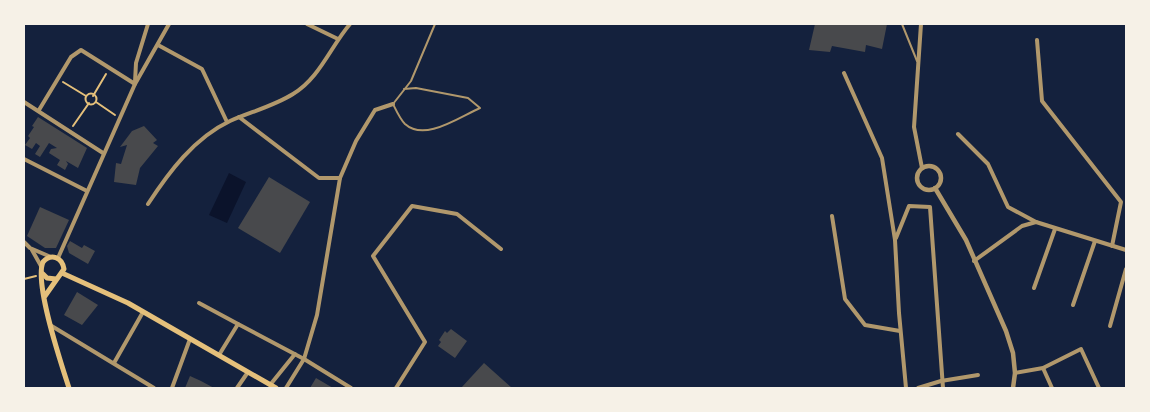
<svg xmlns="http://www.w3.org/2000/svg" width="1150" height="412" viewBox="0 0 1150 412" font-family="'Fira Sans Condensed',sans-serif">
  <rect width="100%" height="100%" fill="#14213d"/>
  <polygon fill="#0b132b" points="229,173 246,182 227,223 209,215"/>
  <g fill="#48494c">
    <polygon points="815,24 887,24 882,49 866,45 865,52 832,46 830,52 809,50"/>
    <polygon points="38,117 87,148 78,168 66,161 68,164 65,170 57,165 60,160 49,153 51,149 57,148 49,143 40,157 35,154 40,146 36,143 32,149 25,145 30,138 28,136 34,127 32,126"/>
    <polygon points="144,126 157,140 153,143 158,146 140,168 136,185 114,182 116,163 121,164 127,145 120,147 132,131"/>
    <polygon points="269,177 310,202 280,253 238,228"/>
    <polygon points="40,207 69,220 56,248 45,248 27,236"/>
    <polygon points="70,241 82,248 84,245 95,251 88,264 69,253 67,246"/>
    <polygon points="77,292 98,305 82,325 64,315"/>
    <polygon points="451,329 467,341 455,358 438,346 441,342 439,340 445,331 447,333"/>
    <polygon points="484,363 512,388 461,388"/>
    <polygon points="190,376 201,381 214,388 185,388"/>
    <polygon points="316,378 333,388 310,388"/>
  </g>
  <g fill="none" stroke-linecap="round" stroke-linejoin="round">
    <g stroke="#e5c07b" stroke-width="2">
      <polyline points="63,82 86,96"/>
      <circle cx="91" cy="99" r="5.5"/>
      <polyline points="93,96 106,74"/>
      <polyline points="96,102 115,115"/>
      <polyline points="73,126 89,103"/>
      <polyline points="24,279 36,276"/>
    </g>
    <g stroke="#b1986c" stroke-width="2">
      <polyline points="902,24 917,61"/>
      <path d="M404 89 416 88 468 98 480 108C459 117 425 142 405 124 400 119 396 110 393 104L411 81 435 24"/>
    </g>
    <g stroke="#b1986c" stroke-width="4">
      <polyline points="307,24 338,39"/>
      <polyline points="921,24 914,127 922,168"/>
      <polyline points="1037,40 1042,101 1121,202 1112,246"/>
      <polyline points="158,45 202,69 227,122"/>
      <polyline points="844,73 882,158 895,240 899,313 906,388"/>
      <polyline points="135,82 136,63 148,24"/>
      <polyline points="24,102 103,153"/>
      <polyline points="39,110 71,57 81,50 135,84"/>
      <polyline points="239,117 319,178 340,178"/>
      <polyline points="958,134 988,164 1008,207 1036,222 1126,250"/>
      <polyline points="24,159 87,191"/>
      <path d="M148 204C169 172 194 138 230 121 250 112 274 106 293 94 319 79 331 46 350 24"/>
      <polyline points="832,216 845,299 865,325 900,331"/>
      <polyline points="896,238 909,206 930,207 943,388"/>
      <polyline points="24,242 30,248 51,257"/>
      <polyline points="32,250 41,266"/>
      <polyline points="58,258 135,84 169,24"/>
      <polyline points="974,261 1022,226 1036,222"/>
      <polyline points="1034,288 1055,229"/>
      <polyline points="199,303 238,324"/>
      <polyline points="1073,305 1095,241"/>
      <polyline points="50,325 154,388"/>
      <polyline points="1110,326 1126,269"/>
      <polyline points="219,355 238,324 304,359 351,388"/>
      <polyline points="114,363 143,312"/>
      <polyline points="1043,368 1052,388"/>
      <polyline points="1015,373 1043,368 1081,349 1099,388"/>
      <polyline points="270,385 295,354"/>
      <polyline points="172,388 190,339"/>
      <polyline points="237,388 248,372"/>
      <polyline points="286,388 304,359 317,315 340,178 356,141 375,110 393,104"/>
      <polyline points="396,388 425,342 373,256 412,206 457,214 501,249"/>
      <polyline points="918,388 941,381 978,375"/>
    </g>
    <g stroke="#b1986c" stroke-width="4.5">
      <circle cx="929" cy="178" r="12"/>
      <polyline points="935,188 966,240 1006,331 1013,353 1015,373 1013,388"/>
    </g>
    <g stroke="#e5c07b" stroke-width="5">
      <polyline points="62,273 128,303 276,388"/>
      <polyline points="43,274 47,278 56,279"/>
      <path d="M45 296 64 269C62 257 51 253 43 262 34 283 61 363 69 388"/>
    </g>
  </g>
  <rect width="1150" height="412" fill="none" stroke="#f6f1e7" stroke-width="50"/>
</svg>
